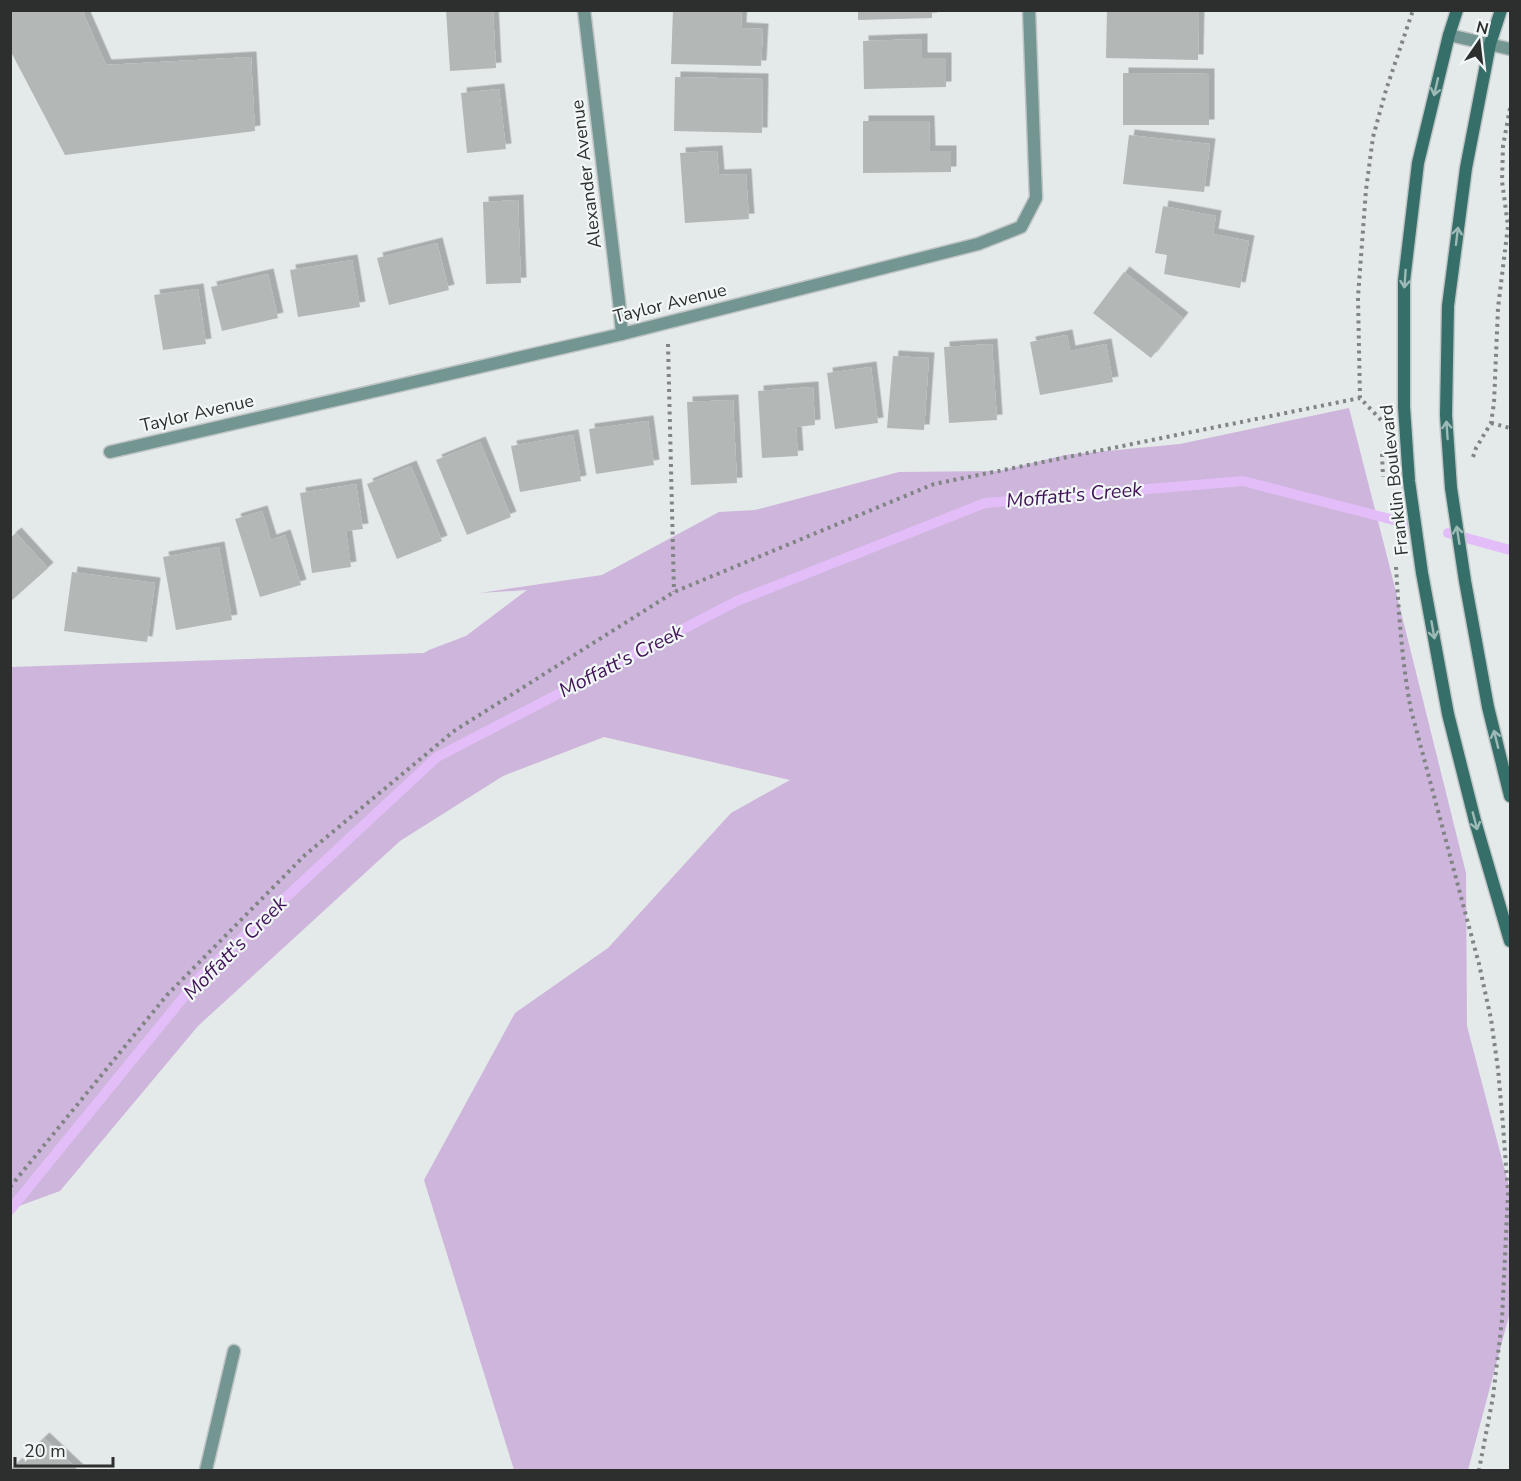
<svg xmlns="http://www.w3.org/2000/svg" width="1521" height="1481" viewBox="0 0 1521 1481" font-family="'Nunito Sans',sans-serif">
  <defs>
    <filter id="shadow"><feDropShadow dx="5.5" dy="-5.5" stdDeviation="0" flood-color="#0004"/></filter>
  </defs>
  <rect width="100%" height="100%" fill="#e4e9e9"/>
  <polygon fill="#cdb5db" points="1349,408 1389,564 1466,873 1467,1026 1510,1190 1510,1312 1468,1470 514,1470 424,1180 515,1013 608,948 731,813 790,780 604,737 503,776 400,841 198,1026 60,1191 19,1206 11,1216 11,667 424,653 429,650 466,636 527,590 480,593 602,575 719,512 755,510 899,472 999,471 1065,455 1180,444"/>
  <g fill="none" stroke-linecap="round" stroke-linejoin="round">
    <g stroke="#e2bdf8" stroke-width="10">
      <polyline points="1448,533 1510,550"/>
      <polyline points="10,1210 200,977 437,757 737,601 985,503 1243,481 1413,525"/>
    </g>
  </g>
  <g fill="#b3b8b7" filter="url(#shadow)">
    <polygon points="10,10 82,10 106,65 251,57 255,131 65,155 10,50"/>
    <polygon points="446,10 493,10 496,68 450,71"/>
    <polygon points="673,10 742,10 741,28 763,29 761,66 671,64"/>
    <polygon points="858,10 932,10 932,18 858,20"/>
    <polygon points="1107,10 1199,10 1198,60 1106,58"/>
    <polygon points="922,39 922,58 946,58 946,87 864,89 863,41"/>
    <polygon points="1123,73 1209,74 1209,125 1123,125"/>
    <polygon points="675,77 763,79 762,133 674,131"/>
    <polygon points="499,89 506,149 467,153 461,93"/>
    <polygon points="863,121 929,121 930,151 951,151 951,172 863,173"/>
    <polygon points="1129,135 1210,144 1204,192 1123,184"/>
    <polygon points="717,151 719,175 746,174 749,219 685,223 680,153"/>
    <polygon points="518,200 521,283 486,284 483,202"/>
    <polygon points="1163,206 1216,216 1213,234 1249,241 1240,288 1164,274 1167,255 1155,253"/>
    <polygon points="437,243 449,290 389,305 377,258"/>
    <polygon points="352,260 360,307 298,317 290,270"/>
    <polygon points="1124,272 1183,318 1151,358 1093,313"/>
    <polygon points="268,274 278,318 222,331 211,287"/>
    <polygon points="198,289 206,344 163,350 154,295"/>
    <polygon points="1067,335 1070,351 1106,344 1113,382 1040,395 1030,342"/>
    <polygon points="992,344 997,420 949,423 944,347"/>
    <polygon points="893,356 929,358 924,430 887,428"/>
    <polygon points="871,367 878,423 835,429 827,373"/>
    <polygon points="813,387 815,425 796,427 798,456 762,458 758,391"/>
    <polygon points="733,400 737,483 691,485 687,402"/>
    <polygon points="648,421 654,465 596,474 589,429"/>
    <polygon points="573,435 581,481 520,492 511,446"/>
    <polygon points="480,442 511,517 467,535 436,460"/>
    <polygon points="411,466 442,541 397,559 367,484"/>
    <polygon points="356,484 363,529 346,531 351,567 312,573 300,493"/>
    <polygon points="262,511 271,540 285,535 301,585 260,597 235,519"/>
    <polygon points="16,533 48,568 10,602 10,538"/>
    <polygon points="219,547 232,620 176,630 163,557"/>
    <polygon points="72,572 155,583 147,642 64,631"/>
    <polygon points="44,1438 78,1470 10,1470"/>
  </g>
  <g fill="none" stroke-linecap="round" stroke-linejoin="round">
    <g stroke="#bfc4c4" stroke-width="15">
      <polyline id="service" points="206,1470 234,1351"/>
    </g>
    <g stroke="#bfc4c4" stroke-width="15">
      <g id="minor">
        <polyline points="584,10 619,301 622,334"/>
        <polyline points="1449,35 1510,49"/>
        <polyline points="110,452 622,334 978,244 1021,227 1036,198 1029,10"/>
      </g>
    </g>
    <g stroke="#bfc4c4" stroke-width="15">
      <g id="secondary">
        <polyline points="1457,10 1449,35 1418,163 1404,281 1404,407 1409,481 1422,573 1448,714 1475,821 1510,941"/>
        <polyline points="1501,10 1490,44 1466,168 1448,306 1446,415 1451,488 1465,581 1488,707 1510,796"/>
      </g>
    </g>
    <g stroke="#818484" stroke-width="4" stroke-dasharray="3 4.5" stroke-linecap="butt">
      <polyline points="668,344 674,592"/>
      <polyline points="1381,420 1360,398 1358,297 1366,190 1373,137 1386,90 1413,10"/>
      <polyline points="1491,423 1510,428"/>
      <polyline points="1382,454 1383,477"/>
      <polyline points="1473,457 1476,448 1491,423 1494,403 1498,308 1508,226 1502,181 1503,146 1510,108"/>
      <path d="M1396 567C1399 615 1402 663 1411 710L1479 964 1491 1019 1498 1069 1503 1125 1508 1193 1502 1320 1493 1397 1479 1470"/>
      <polyline points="10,1187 167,995 305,855 454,731 674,592 934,484 1360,398"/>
    </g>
    <use href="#service" stroke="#739692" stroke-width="12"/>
    <use href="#minor" stroke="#739692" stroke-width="12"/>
    <use href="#secondary" stroke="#366f69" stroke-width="12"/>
  </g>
  <defs><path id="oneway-shaft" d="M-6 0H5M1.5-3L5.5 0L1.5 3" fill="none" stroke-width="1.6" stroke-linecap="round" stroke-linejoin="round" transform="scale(1.5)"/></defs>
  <g stroke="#9dbab7">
    <use href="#oneway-shaft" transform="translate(1436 87) rotate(103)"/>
    <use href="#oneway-shaft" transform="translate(1457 236) rotate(-83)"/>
    <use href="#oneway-shaft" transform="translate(1405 279) rotate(94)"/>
    <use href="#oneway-shaft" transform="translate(1447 430) rotate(-94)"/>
    <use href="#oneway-shaft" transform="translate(1458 535) rotate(-99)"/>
    <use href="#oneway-shaft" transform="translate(1433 630) rotate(80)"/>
    <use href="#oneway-shaft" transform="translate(1496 739) rotate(-104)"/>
    <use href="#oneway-shaft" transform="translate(1475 821) rotate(75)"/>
  </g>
  <g text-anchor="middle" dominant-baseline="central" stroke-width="4.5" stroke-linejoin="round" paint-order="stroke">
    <g font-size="18" fill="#2d2f2e" stroke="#f1f7f6">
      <text transform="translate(586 174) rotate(-97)">Alexander Avenue</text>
      <text transform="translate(670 303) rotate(-14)">Taylor Avenue</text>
      <text transform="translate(197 413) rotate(-13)">Taylor Avenue</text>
      <text transform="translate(1394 480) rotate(-96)">Franklin Boulevard</text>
    </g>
    <g font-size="20" font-style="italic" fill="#421458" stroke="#f1f7f6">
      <text transform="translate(1074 495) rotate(-5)">Moffatt's Creek</text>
      <text transform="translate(621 661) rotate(-27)">Moffatt's Creek</text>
      <text transform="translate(235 948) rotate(-45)">Moffatt's Creek</text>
    </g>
  </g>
  <rect width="1521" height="1481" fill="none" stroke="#2d2f2e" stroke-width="24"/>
  <g transform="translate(1479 42) rotate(14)" stroke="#f1f7f6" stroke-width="4.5" paint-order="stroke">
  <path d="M0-4.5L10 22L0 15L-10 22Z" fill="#2d2f2e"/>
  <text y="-9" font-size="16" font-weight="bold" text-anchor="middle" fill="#2d2f2e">N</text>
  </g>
  <path d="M15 1457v9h98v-9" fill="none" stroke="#2d2f2e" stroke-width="3"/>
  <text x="24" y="1457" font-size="18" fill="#2d2f2e" stroke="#f1f7f6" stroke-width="4.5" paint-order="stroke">20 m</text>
</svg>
